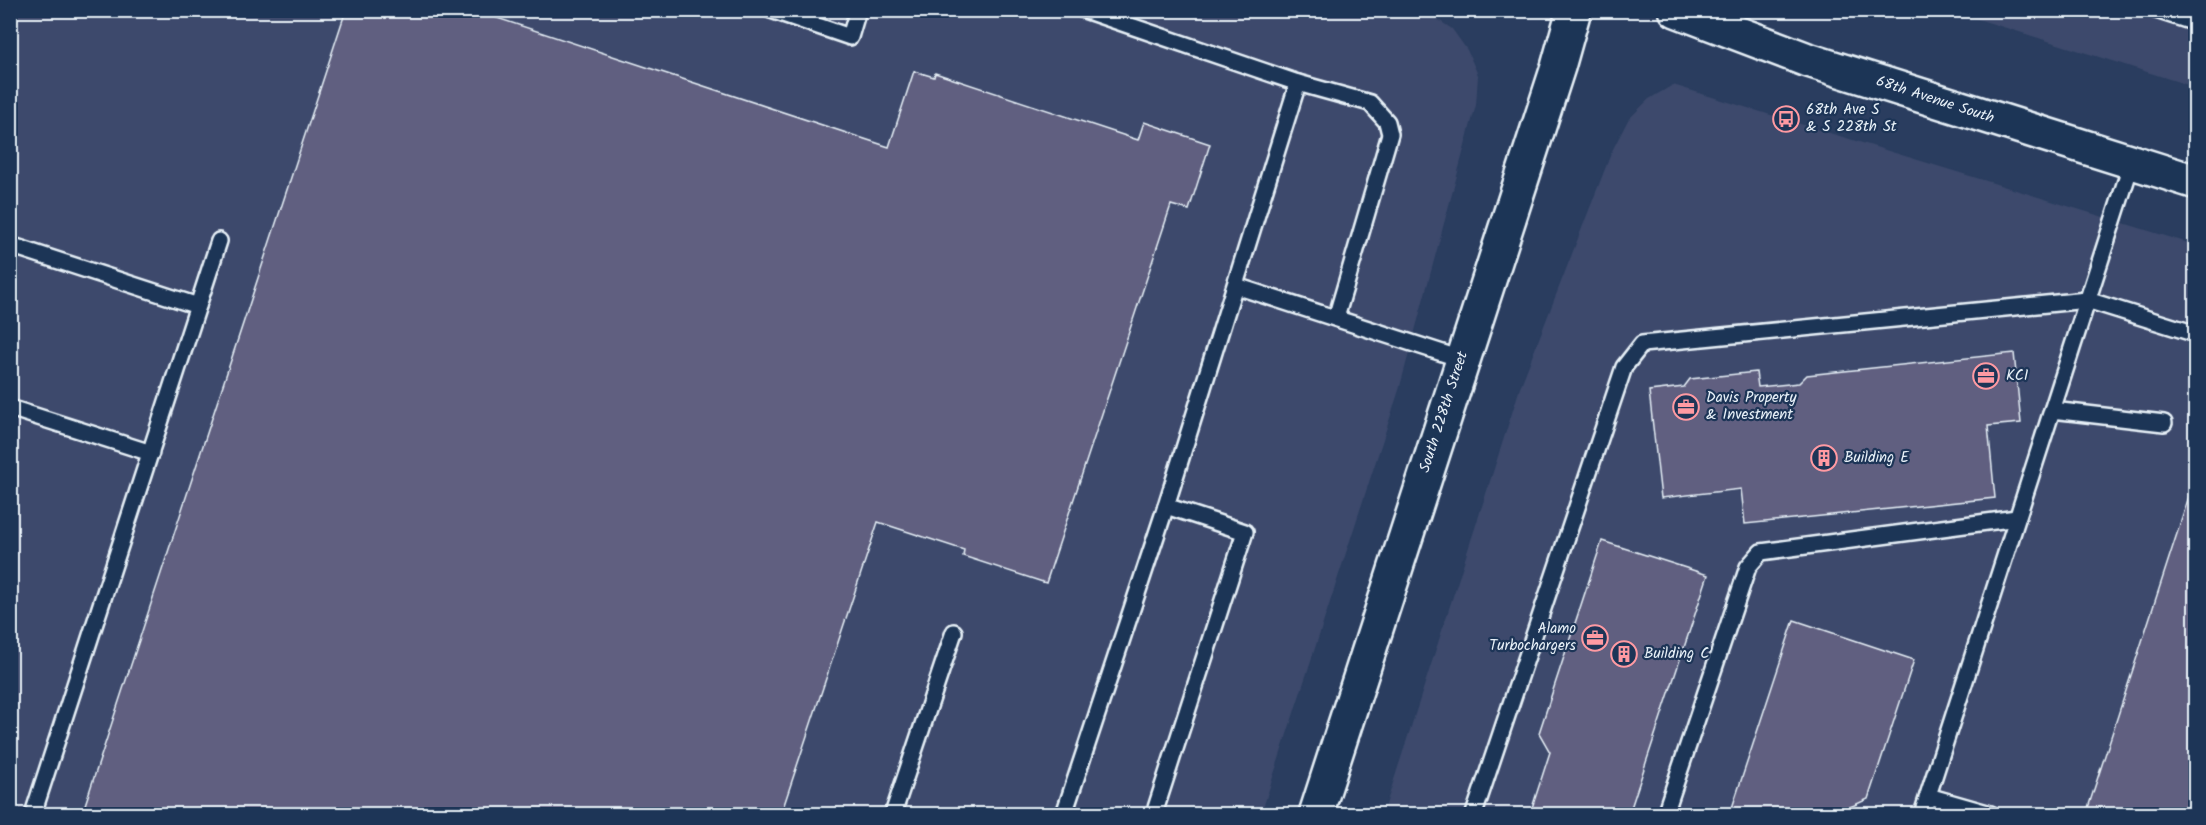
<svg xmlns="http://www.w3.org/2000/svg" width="2206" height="825" viewBox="0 0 2206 825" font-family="Kalam,sans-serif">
  <rect width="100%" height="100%" fill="#2a3d5f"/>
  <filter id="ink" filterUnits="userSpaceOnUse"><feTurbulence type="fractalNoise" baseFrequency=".0167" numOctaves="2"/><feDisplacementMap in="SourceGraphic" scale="12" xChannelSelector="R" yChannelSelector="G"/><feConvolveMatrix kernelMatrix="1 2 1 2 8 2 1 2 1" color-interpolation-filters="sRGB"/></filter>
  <g filter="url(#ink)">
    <g fill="#3d4a6c">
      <polygon points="10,11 1425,11 1452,29 1467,50 1478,75 1476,105 1399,390 1261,814 11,814"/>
      <polygon points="1952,11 2195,11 2195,87"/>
      <polygon points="1673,85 2195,245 2195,814 1383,814 1521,385 1612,151 1628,120 1649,99"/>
    </g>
    <g fill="#605f80" stroke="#e8f1f8" stroke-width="1.5">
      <polygon points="346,10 473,10 889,147 914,71 934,77 935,73 1138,140 1144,122 1210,144 1189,210 1171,205 1046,583 963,556 964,550 878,522 781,814 82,814"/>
      <polygon points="2014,353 2021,423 1988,426 1995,498 1745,524 1741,489 1661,498 1649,391 1684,387 1690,379 1756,372 1758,387 1799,383 1807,375"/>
      <polygon points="2196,475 2196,814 2086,814"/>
      <polygon points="1602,541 1708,575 1629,814 1530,814 1550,752 1539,733"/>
      <polygon points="1794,620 1914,660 1868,799 1850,807 1847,814 1730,814"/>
    </g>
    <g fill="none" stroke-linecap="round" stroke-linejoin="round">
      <g stroke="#e8f1f8" stroke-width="20">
        <g id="service">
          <polyline points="771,10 850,37 858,10"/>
          <polyline points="2156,10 2196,23"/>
          <polyline points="1298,83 1370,103 1387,122 1390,134 1336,318"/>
          <polyline points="10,245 198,306"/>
          <polyline points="1236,286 1461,359"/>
          <polyline points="10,408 151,453"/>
          <polyline points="2052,410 2164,423"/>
          <polyline points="1928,796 1991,814"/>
          <polyline points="33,814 219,241"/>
          <polyline points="893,814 954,632"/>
          <polyline points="1064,814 1166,506 1298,83 1084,10"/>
          <polyline points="1154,814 1245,532 1166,506"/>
          <polyline points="1474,814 1624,367 1642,344 2087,300 2196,334"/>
          <polyline points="1665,814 1748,567 1761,552 2017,518"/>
          <polyline points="1922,814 2132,162"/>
        </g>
      </g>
      <g stroke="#e8f1f8" stroke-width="38">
        <polyline id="secondary" points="1316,814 1558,67 1574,10"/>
      </g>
      <g stroke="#e8f1f8" stroke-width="38">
        <polyline id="primary" points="1676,10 1805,59 2196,182"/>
      </g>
      <use href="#service" stroke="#1d3557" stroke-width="15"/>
      <use href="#secondary" stroke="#1d3557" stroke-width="33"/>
      <use href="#primary" stroke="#1d3557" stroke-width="33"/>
    </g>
  </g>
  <defs>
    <g id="bus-ring" transform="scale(1.35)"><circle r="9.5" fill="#1d3557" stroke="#ff9aa2" stroke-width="1.5"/><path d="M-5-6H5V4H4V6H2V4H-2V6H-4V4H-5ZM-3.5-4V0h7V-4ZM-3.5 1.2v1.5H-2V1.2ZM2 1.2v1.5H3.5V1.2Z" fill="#ff9aa2"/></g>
    <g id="office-ring" transform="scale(1.35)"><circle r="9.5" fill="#1d3557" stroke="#ff9aa2" stroke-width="1.5"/><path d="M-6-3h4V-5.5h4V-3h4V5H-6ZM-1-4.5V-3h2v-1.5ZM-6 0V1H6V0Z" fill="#ff9aa2"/></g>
    <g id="building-ring" transform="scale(1.35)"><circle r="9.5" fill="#1d3557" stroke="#ff9aa2" stroke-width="1.5"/><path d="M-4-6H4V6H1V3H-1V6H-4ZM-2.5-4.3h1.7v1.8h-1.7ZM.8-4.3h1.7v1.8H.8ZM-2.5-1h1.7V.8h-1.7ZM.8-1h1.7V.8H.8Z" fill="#ff9aa2"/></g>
  </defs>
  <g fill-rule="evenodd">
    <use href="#bus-ring" x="1786" y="119"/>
    <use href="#office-ring" x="1986" y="376"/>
    <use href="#office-ring" x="1686" y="407"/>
    <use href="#building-ring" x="1824" y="458"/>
    <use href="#office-ring" x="1595" y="638"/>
    <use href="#building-ring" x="1624" y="654"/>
  </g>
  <g text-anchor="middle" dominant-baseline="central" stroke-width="4.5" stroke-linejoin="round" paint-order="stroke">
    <g font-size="15" fill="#e8f1f8" stroke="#1d3557">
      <text transform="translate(1935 100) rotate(18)">68th Avenue South</text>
      <text transform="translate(1444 412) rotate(-72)">South 228th Street</text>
    </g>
    <g font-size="15" fill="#e8f1f8" stroke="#1d3557" text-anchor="start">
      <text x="1806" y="110">68th Ave S<tspan x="1806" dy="17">&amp; S 228th St</tspan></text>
      <text x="2006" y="376">KCI</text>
      <text x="1706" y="398">Davis Property<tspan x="1706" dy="17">&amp; Investment</tspan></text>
      <text x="1844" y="458">Building E</text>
      <text x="1576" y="629" text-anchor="end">Alamo<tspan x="1576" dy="17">Turbochargers</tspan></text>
      <text x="1644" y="654">Building C</text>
    </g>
  </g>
  <rect width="2206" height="825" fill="none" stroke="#1d3557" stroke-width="36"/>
  <rect x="18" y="18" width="2170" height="789" fill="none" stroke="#e8f1f8" stroke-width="2" filter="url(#ink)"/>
</svg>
